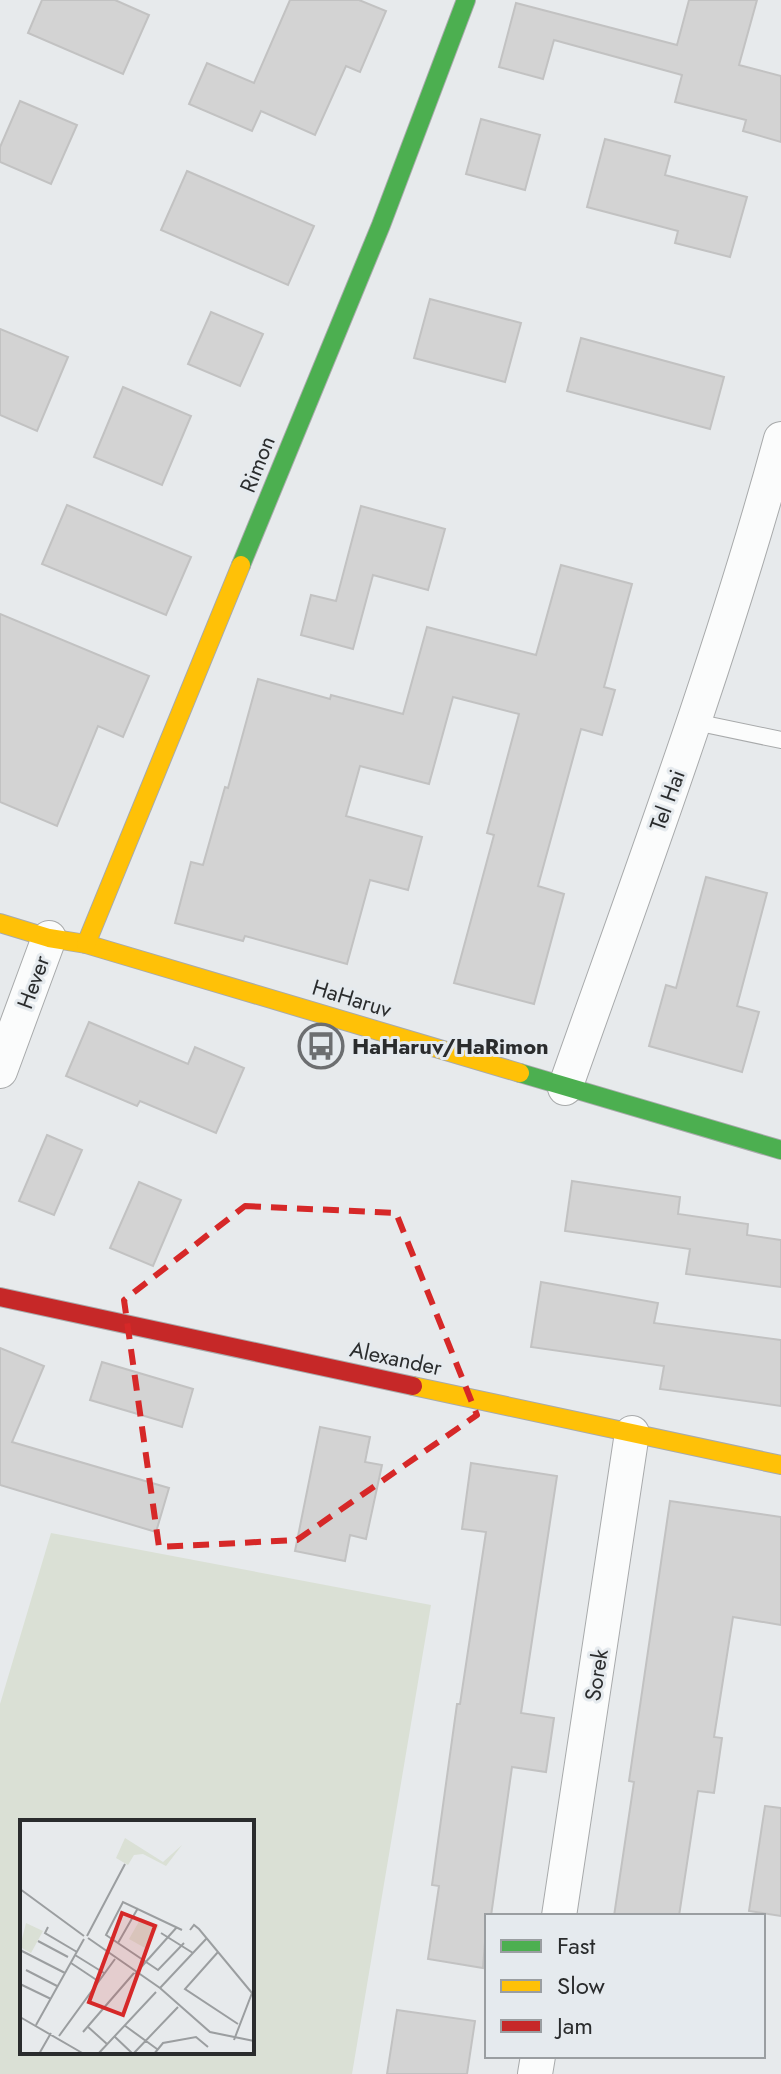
<svg xmlns="http://www.w3.org/2000/svg" width="781" height="2074" viewBox="0 0 781 2074" font-family="Jost,sans-serif">
  <rect width="100%" height="100%" fill="#e7eaec"/>
  <path fill="#dae0d5" fill-rule="evenodd" d="M51 1533 431 1605 352 2074H0V1704ZM22 1822H252V2052H22Z"/>
  <g fill="#d3d3d3" stroke="#c2c2c2" stroke-width="2">
    <polygon points="42,0 115,0 149,15 123,74 28,33"/>
    <polygon points="290,0 359,0 386,11 360,72 346,66 315,135 261,111 252,131 189,104 207,63 254,83"/>
    <polygon points="689,0 757,0 739,65 781,76 781,142 743,131 746,120 675,102 682,75 554,40 543,79 499,67 516,3 677,45"/>
    <polygon points="20,101 77,125 51,184 0,162 0,147"/>
    <polygon points="481,119 540,135 525,190 466,174"/>
    <polygon points="605,139 670,156 665,175 747,197 730,257 675,243 678,231 587,207"/>
    <polygon points="187,171 314,226 288,285 161,230"/>
    <polygon points="430,299 521,323 505,382 414,358"/>
    <polygon points="211,312 263,334 240,386 188,364"/>
    <polygon points="0,329 68,357 37,431 0,415"/>
    <polygon points="581,338 724,377 710,429 567,391"/>
    <polygon points="123,387 191,416 162,485 94,457"/>
    <polygon points="67,505 191,557 166,615 42,564"/>
    <polygon points="361,506 445,529 428,590 373,575 353,649 301,635 311,595 336,601"/>
    <polygon points="561,565 632,584 604,687 615,690 602,735 581,729 538,886 564,894 534,1004 454,983 494,835 487,833 519,714 453,697 429,784 360,766 346,816 422,837 408,890 370,880 347,964 245,936 243,941 175,923 191,862 203,865 225,787 228,788 258,679 330,699 331,695 403,714 427,627 536,655"/>
    <polygon points="0,614 149,676 123,737 98,726 57,826 0,802"/>
    <polygon points="706,877 767,893 737,1006 759,1012 742,1072 649,1046 666,985 676,988"/>
    <polygon points="89,1022 188,1064 195,1047 244,1068 216,1133 140,1101 137,1106 66,1076"/>
    <polygon points="47,1135 82,1150 54,1215 19,1201"/>
    <polygon points="572,1181 680,1197 678,1214 748,1224 747,1235 781,1240 781,1287 686,1274 690,1249 565,1231"/>
    <polygon points="139,1182 181,1200 153,1266 110,1248"/>
    <polygon points="541,1282 658,1303 654,1323 781,1340 781,1406 660,1389 664,1366 531,1347"/>
    <polygon points="0,1348 44,1366 12,1442 169,1488 156,1532 0,1485"/>
    <polygon points="102,1362 193,1389 182,1427 90,1400"/>
    <polygon points="320,1427 370,1437 365,1462 382,1465 366,1539 350,1535 345,1561 295,1551"/>
    <polygon points="471,1463 557,1476 521,1713 554,1718 546,1772 512,1767 491,1916 487,1916 483,1968 428,1959 439,1886 432,1885 457,1704 460,1704 486,1532 462,1529"/>
    <polygon points="670,1501 781,1517 781,1625 733,1617 714,1737 722,1738 714,1793 698,1791 679,1916 614,1916 634,1782 629,1781"/>
    <polygon points="765,1806 781,1808 781,1916 749,1911"/>
    <polygon points="397,2010 475,2021 467,2074 387,2074"/>
  </g>
  <g fill="none" stroke-linecap="round" stroke-linejoin="round">
    <g stroke="#a8aaab" stroke-width="18">
      <polyline id="lane" points="695,722 781,740"/>
    </g>
    <g stroke="#a8aaab" stroke-width="36">
      <g id="street">
        <polyline points="0,1071 49,938"/>
        <path d="M565 1088C641 873 721 659 781 439"/>
        <polyline points="559,1916 632,1433"/>
        <polyline points="535,2074 538,2056"/>
      </g>
    </g>
    <g stroke="#a8aaab" stroke-width="20">
      <g id="fast">
        <polyline points="241,565 381,225 466,0"/>
        <polyline points="520,1073 781,1150"/>
      </g>
    </g>
    <g stroke="#a8aaab" stroke-width="20">
      <g id="slow">
        <polyline points="0,923 49,938 86,944 520,1073"/>
        <polyline points="86,944 241,565"/>
        <polyline points="413,1386 781,1465"/>
      </g>
    </g>
    <g stroke="#a8aaab" stroke-width="20">
      <polyline id="jam" points="0,1297 413,1386"/>
    </g>
    <use href="#lane" stroke="#fbfcfc" stroke-width="16"/>
    <use href="#street" stroke="#fbfcfc" stroke-width="34"/>
    <use href="#fast" stroke="#4caf50" stroke-width="18"/>
    <use href="#slow" stroke="#ffc107" stroke-width="18"/>
    <use href="#jam" stroke="#c62828" stroke-width="18"/>
  </g>
  <path fill="none" stroke="#d62828" stroke-width="6" stroke-dasharray="16 10" stroke-linejoin="round" d="M245 1206 396 1213 477 1415 297 1540 159 1547 124 1300Z"/>
  <defs>
    <g id="bus-ring" transform="scale(2.3)"><circle r="9.5" fill="#e5eaee" stroke="#6c6e70" stroke-width="1.5"/><path d="M-5-6H5V4H4V6H2V4H-2V6H-4V4H-5ZM-3.5-4V0h7V-4ZM-3.5 1.2v1.5H-2V1.2ZM2 1.2v1.5H3.5V1.2Z" fill="#6c6e70"/></g>
  </defs>
  <g fill-rule="evenodd">
    <use href="#bus-ring" x="321" y="1046"/>
  </g>
  <g text-anchor="middle" dominant-baseline="central" stroke-width="6" stroke-linejoin="round" paint-order="stroke">
    <g font-size="22" fill="#2a2c2d" stroke="#e5eaee">
      <text transform="translate(257 464) rotate(-68)">Rimon</text>
      <text transform="translate(667 800) rotate(-70)">Tel Hai</text>
      <text transform="translate(33 982) rotate(-70)">Hever</text>
      <text transform="translate(352 998) rotate(17)">HaHaruv</text>
      <text transform="translate(396 1358) rotate(12)">Alexander</text>
      <text transform="translate(596 1675) rotate(-81)">Sorek</text>
    </g>
    <g font-size="22" font-weight="bold" fill="#2a2c2d" stroke="#e5eaee" text-anchor="start">
      <text x="352" y="1046">HaHaruv/HaRimon</text>
    </g>
  </g>
  <g transform="translate(20 1820)">
    <rect width="234" height="234" fill="#e7eaec"/>
    <path d="M105 18 143 42 162 25 146 46 123 34 114 35 108 45 96 38ZM121 98 139 106 125 128 109 119ZM6 103 23 111 11 133 0 127Z" fill="#dae0d5"/>
    <path fill="none" stroke="#9b9ea0" stroke-width="2" d="M0 69 64 116M28 107 25 113 57 132M162 110 103 82 86 115 138 150 164 123M170 110 174 105 179 109 232 173 214 220M141 113 173 133M67 116 105 44M68 118 140 168 190 212 234 221M18 121 48 137M98 123 118 88M0 130 45 153M198 132 165 169 218 204M55 135 84 153M51 143 78 161M6 150 37 166M115 154 157 107M0 164 31 179M140 168 187 118M0 197 64 234M16 205 64 119M104 205 137 229M67 206 87 224M63 212 114 153M39 216 95 139M94 216 113 234 158 187M19 234 31 213M78 234 136 172M134 234 143 223 176 217 188 227"/>
    <path fill="#d62828" fill-opacity="0.15" stroke="#d62828" stroke-width="4" d="M102 93 135 106 103 195 69 182Z"/>
    <rect width="234" height="234" fill="none" stroke="#2a2c2d" stroke-width="4"/>
  </g>
  <rect x="485" y="1914" width="280" height="144" fill="#e5eaee" stroke="#9a9ea1" stroke-width="2"/>
  <rect x="501" y="1940" width="40" height="12" fill="#4caf50" stroke="#9a9ea1" stroke-width="2"/>
  <text x="557" y="1954" font-size="24" fill="#2a2c2d">Fast</text>
  <rect x="501" y="1980" width="40" height="12" fill="#ffc107" stroke="#9a9ea1" stroke-width="2"/>
  <text x="557" y="1994" font-size="24" fill="#2a2c2d">Slow</text>
  <rect x="501" y="2020" width="40" height="12" fill="#c62828" stroke="#9a9ea1" stroke-width="2"/>
  <text x="557" y="2034" font-size="24" fill="#2a2c2d">Jam</text>
</svg>
